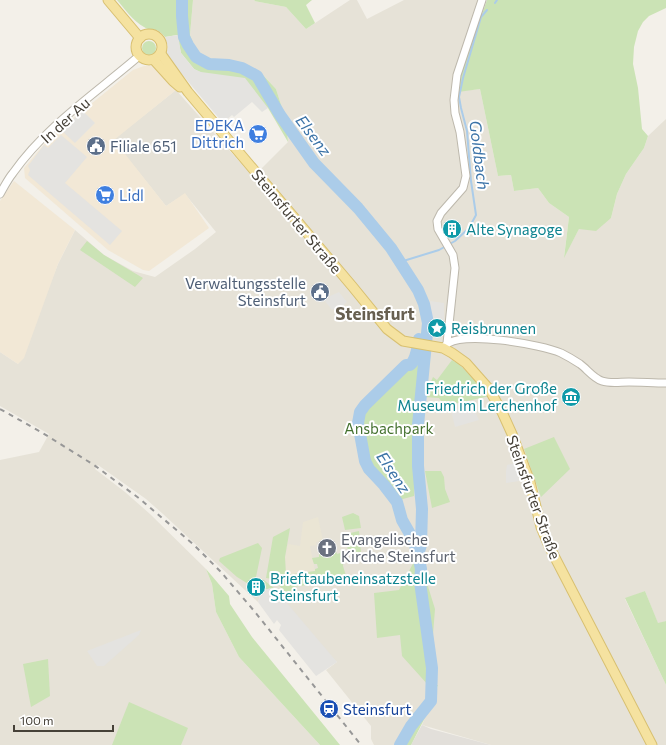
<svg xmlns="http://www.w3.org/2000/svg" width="666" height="745" viewBox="0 0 666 745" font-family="Commissioner,sans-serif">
  <rect width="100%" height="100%" fill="#f3f0e9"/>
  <polygon fill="#e6e2d7" points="193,0 255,0 254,1 286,7 306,29 350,0 357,0 367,19 404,0 478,0 477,4 484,9 468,54 458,91 480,89 498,176 511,175 514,191 538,188 549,203 569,217 564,257 579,229 611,218 617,194 626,174 644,148 648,136 666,119 666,621 658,624 645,591 625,599 666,685 666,745 491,745 422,725 438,686 429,686 428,706 412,723 397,745 374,745 371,739 371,726 326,670 337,662 260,596 258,602 163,514 146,499 98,465 95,469 125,492 150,514 206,569 212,584 216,612 239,657 320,745 0,745 0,460 39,452 49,434 0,406 0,352 18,364 58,264 75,230 104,255 133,271 155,277 195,249 216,232 185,194 166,206 113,140 176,90 253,177 288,142 286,120 276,89 261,73 249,66 232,61 214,60 201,54 194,45 190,35"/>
  <g fill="#f2e8d6">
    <polygon points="144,66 152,66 176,90 114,140 166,206 185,193 209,228 149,271 143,270 108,250 25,178 24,168 46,142 70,121 133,70"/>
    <polygon points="14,181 75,230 58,264 24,358 18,364 0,352 0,201"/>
  </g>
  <polygon fill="#e2dfda" points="422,725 431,729 491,745 411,745"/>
  <polygon fill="#eae5d4" points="318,517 323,541 316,542 316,545 310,546 315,571 286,575 285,557 288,544 300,546 303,522"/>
  <g fill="#cbe3b5">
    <path d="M117 0H193L190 35 194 45 201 54 214 60 232 61 249 66 261 73 276 89 286 120 288 142 268 108 194 69 181 53 177 35 165 37C155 25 153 33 144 27 133 21 125 9 117 0Z"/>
    <polygon points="255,0 312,0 306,5 315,23 306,29 286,7 254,1"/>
    <polygon points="487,0 666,0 666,8 649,16 643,22 638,31 634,47 633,64 638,88 642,129 648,136 644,148 626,174 617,194 611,218 596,231 579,229 564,258 569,217 549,203 538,188 514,191 511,175 498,176 480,89 458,92 461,73"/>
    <circle cx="149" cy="48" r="7"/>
    <polygon points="87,241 104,255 143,278 135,287 80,250"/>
    <polygon points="422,360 418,401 414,496 399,500 378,477 366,461 360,423 362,412 416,362"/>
    <polygon points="452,360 455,362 456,361 490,396 445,406 439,398 424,397 433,377 437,380"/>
    <polygon points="554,437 570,469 541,497 524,449"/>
    <polygon points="425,471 441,471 444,477 445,489 450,502 432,508"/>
    <polygon points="353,513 359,516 361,528 345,530 342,517"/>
    <polygon points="290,528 285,557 286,575 315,571 315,569 318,568 317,564 314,564 312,558 319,557 319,554 336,551 337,554 340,553 340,551 344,550 343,566 347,579 293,587 289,596 273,579 266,578 273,537"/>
    <polygon points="359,531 361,552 348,553 346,534"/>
    <polygon points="258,543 262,548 256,577 264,580 275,589 263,589 263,586 251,583 250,585 237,577 219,561 220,558"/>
    <polygon points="418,554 435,609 429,686 438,685 430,708 411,745 397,745 412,723 428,706 429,686 402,656 400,635 377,638 374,593 399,590"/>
    <polygon points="206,569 229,596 230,604 252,637 340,745 320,745 239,657 216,612 212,584"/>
    <polygon points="645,591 658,623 666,621 666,685 625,598"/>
    <polygon points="48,659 50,696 31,707 23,664"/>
    <polygon points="129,702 188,728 181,745 112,745"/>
  </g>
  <g fill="#e4e3e0">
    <polygon points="178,35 181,53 194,69 201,72 245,78 268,108 262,112 252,102 234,117 232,115 223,123 170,60 167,53 168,47 165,37"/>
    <polygon points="83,111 95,123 75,143 61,130"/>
    <polygon points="61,135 87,157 65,183 122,231 110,245 28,175 30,170 28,166 44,145 48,148"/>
    <polygon points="339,292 347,302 339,309 337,307 332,310 325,301 328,297"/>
    <polygon points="430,301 444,303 444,320 432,318"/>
    <polygon points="468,407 468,408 473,407 479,420 455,427 451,410"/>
    <polygon points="516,463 519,481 506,483 506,471 507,465"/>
    <polygon points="270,588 275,589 337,662 316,676 279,630 281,625 277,620 274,624 258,602 260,596 265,590"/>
    <polygon points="141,630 139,635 104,666 97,666 87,651"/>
  </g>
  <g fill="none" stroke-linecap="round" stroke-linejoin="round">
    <g stroke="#abcce9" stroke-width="2">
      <polyline points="495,3 497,0"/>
      <polyline points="400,262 439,250 455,241 469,228 476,215 471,181 467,131 461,108 459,97 463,78 481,17 487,10"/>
    </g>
    <g stroke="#abcce9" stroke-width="12">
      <polyline points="182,0 182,16 184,37 188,45 196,57 209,64 229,65 242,68 257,76 280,115 314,163 358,208 391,248 418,290 424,304 428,323 418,425 418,466 422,509 421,545 418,554 421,569 420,582 432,668 431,701 411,726 400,745"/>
      <path d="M417 553 414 541 402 520 397 502 384 485 369 469 365 461 358 423 360 412 365 405 406 365H410C417 359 417 348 419 339"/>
    </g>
    <g stroke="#bdb8ac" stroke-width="9">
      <g id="minor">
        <path d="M0 194C4 187 8 179 13 173 46 126 96 93 139 56"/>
        <polyline points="447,343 455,268 453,255 438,229 437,221 441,213 463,188 466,176 460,132 455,113 454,100 457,75 482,0"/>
        <path d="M445 346C458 329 543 345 561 353 567 356 574 360 580 364 587 369 593 378 602 381 611 384 620 382 629 382 641 382 654 383 666 383"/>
      </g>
    </g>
    <g stroke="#d8c071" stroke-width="11">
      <g id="major">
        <polyline points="108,0 140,38"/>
        <circle cx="149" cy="47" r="13"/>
        <polyline points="161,54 188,92 352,286 387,329 403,341 443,348 452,353 466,363 489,389 502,412 512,434 530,482 541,527 549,546 652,745"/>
        <polyline points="154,60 173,81 180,87"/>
      </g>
    </g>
    <use href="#minor" stroke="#fff" stroke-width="7"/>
    <use href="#major" stroke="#f5e2a0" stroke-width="9"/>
    <polyline stroke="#979797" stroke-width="2" stroke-dasharray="5 5" stroke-linecap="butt" points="0,409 41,432 94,465 140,499 194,545 221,572 255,612 361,745"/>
  </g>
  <defs>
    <g id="supermarket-disc" transform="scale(1)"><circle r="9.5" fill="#3f7fe0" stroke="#fff"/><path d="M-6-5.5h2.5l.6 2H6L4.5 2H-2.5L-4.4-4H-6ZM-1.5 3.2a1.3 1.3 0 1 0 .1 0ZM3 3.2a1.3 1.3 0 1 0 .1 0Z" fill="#fff"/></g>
    <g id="civic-disc" transform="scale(1)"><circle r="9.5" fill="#5c6f8a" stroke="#fff"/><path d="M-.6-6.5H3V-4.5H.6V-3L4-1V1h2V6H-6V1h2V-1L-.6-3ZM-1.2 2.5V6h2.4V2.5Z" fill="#fff"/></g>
    <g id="building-disc" transform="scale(1)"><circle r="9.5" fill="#0f9aa8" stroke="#fff"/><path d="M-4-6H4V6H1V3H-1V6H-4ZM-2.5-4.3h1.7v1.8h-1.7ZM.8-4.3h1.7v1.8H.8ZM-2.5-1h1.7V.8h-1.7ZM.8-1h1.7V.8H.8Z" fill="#fff"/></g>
    <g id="sight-disc" transform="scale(1)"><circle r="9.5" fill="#0f9aa8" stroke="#fff"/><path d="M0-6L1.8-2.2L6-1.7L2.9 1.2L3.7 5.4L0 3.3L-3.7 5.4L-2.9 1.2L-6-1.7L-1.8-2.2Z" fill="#fff"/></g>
    <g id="museum-disc" transform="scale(1)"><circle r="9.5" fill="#0f9aa8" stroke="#fff"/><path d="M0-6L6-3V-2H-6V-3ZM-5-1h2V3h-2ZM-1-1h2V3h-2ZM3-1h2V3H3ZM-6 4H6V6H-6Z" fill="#fff"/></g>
    <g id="church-disc" transform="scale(1)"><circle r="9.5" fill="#6b7280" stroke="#fff"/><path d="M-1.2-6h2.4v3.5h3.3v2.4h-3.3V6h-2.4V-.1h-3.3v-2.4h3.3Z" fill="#fff"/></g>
    <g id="station-disc" transform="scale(1)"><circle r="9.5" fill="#1a4fb4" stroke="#fff"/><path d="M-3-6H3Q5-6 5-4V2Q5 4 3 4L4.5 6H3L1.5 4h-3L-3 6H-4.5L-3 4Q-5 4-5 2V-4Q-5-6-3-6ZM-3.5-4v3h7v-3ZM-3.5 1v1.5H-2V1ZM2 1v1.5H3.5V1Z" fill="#fff"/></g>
  </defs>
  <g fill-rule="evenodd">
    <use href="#supermarket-disc" x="258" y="134"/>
    <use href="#civic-disc" x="96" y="146"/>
    <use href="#supermarket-disc" x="105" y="195"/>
    <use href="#building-disc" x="452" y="229"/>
    <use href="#civic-disc" x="320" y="292"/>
    <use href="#sight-disc" x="437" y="328"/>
    <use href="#museum-disc" x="571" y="397"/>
    <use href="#church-disc" x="327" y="548"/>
    <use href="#building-disc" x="256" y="587"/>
    <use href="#station-disc" x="329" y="709"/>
  </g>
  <g text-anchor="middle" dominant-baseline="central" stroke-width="4" stroke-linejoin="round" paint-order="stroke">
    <g font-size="15" fill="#464138" stroke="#fff">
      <text transform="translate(65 120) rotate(-42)">In der Au</text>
      <text transform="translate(297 221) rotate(50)">Steinsfurter Straße</text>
      <text transform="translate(534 497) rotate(70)">Steinsfurter Straße</text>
    </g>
    <g font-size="15" fill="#366cbe" stroke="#fff" text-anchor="end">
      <text x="244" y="125">EDEKA<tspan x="244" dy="17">Dittrich</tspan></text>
      <text x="119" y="195" text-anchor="start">Lidl</text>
    </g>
    <g font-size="15" fill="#4e5e75" stroke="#fff" text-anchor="start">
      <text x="110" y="146">Filiale 651</text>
      <text x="306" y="283" text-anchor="end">Verwaltungsstelle<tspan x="306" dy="17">Steinsfurt</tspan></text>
    </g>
    <g font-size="15" fill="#0d838f" stroke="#fff" text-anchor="start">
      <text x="466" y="229">Alte Synagoge</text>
      <text x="451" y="328">Reisbrunnen</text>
      <text x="557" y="388" text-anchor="end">Friedrich der Große<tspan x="557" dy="17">Museum im Lerchenhof</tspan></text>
      <text x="270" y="578">Brieftaubeneinsatzstelle<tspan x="270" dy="17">Steinsfurt</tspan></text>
    </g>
    <g font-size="15" fill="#457230" stroke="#fff">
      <text x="389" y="428">Ansbachpark</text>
    </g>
    <g font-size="15" fill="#5b616d" stroke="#fff" text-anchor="start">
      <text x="341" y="539">Evangelische<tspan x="341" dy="17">Kirche Steinsfurt</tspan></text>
    </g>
    <g font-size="15" fill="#164399" stroke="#fff" text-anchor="start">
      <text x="343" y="709">Steinsfurt</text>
    </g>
    <g font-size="16" font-style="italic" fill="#3b73a7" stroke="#fff">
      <text transform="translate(314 135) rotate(53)">Elsenz</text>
      <text transform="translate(480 155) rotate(83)">Goldbach</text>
      <text transform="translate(394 472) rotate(56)">Elsenz</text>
    </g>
    <g font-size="17" font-weight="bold" fill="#675f50" stroke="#fff">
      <text x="375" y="313">Steinsfurt</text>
    </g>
  </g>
  <path d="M14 725v6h99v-6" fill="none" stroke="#464138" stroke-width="2"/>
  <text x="20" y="725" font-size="12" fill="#464138" stroke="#ffffff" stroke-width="3" paint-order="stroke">100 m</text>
</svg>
